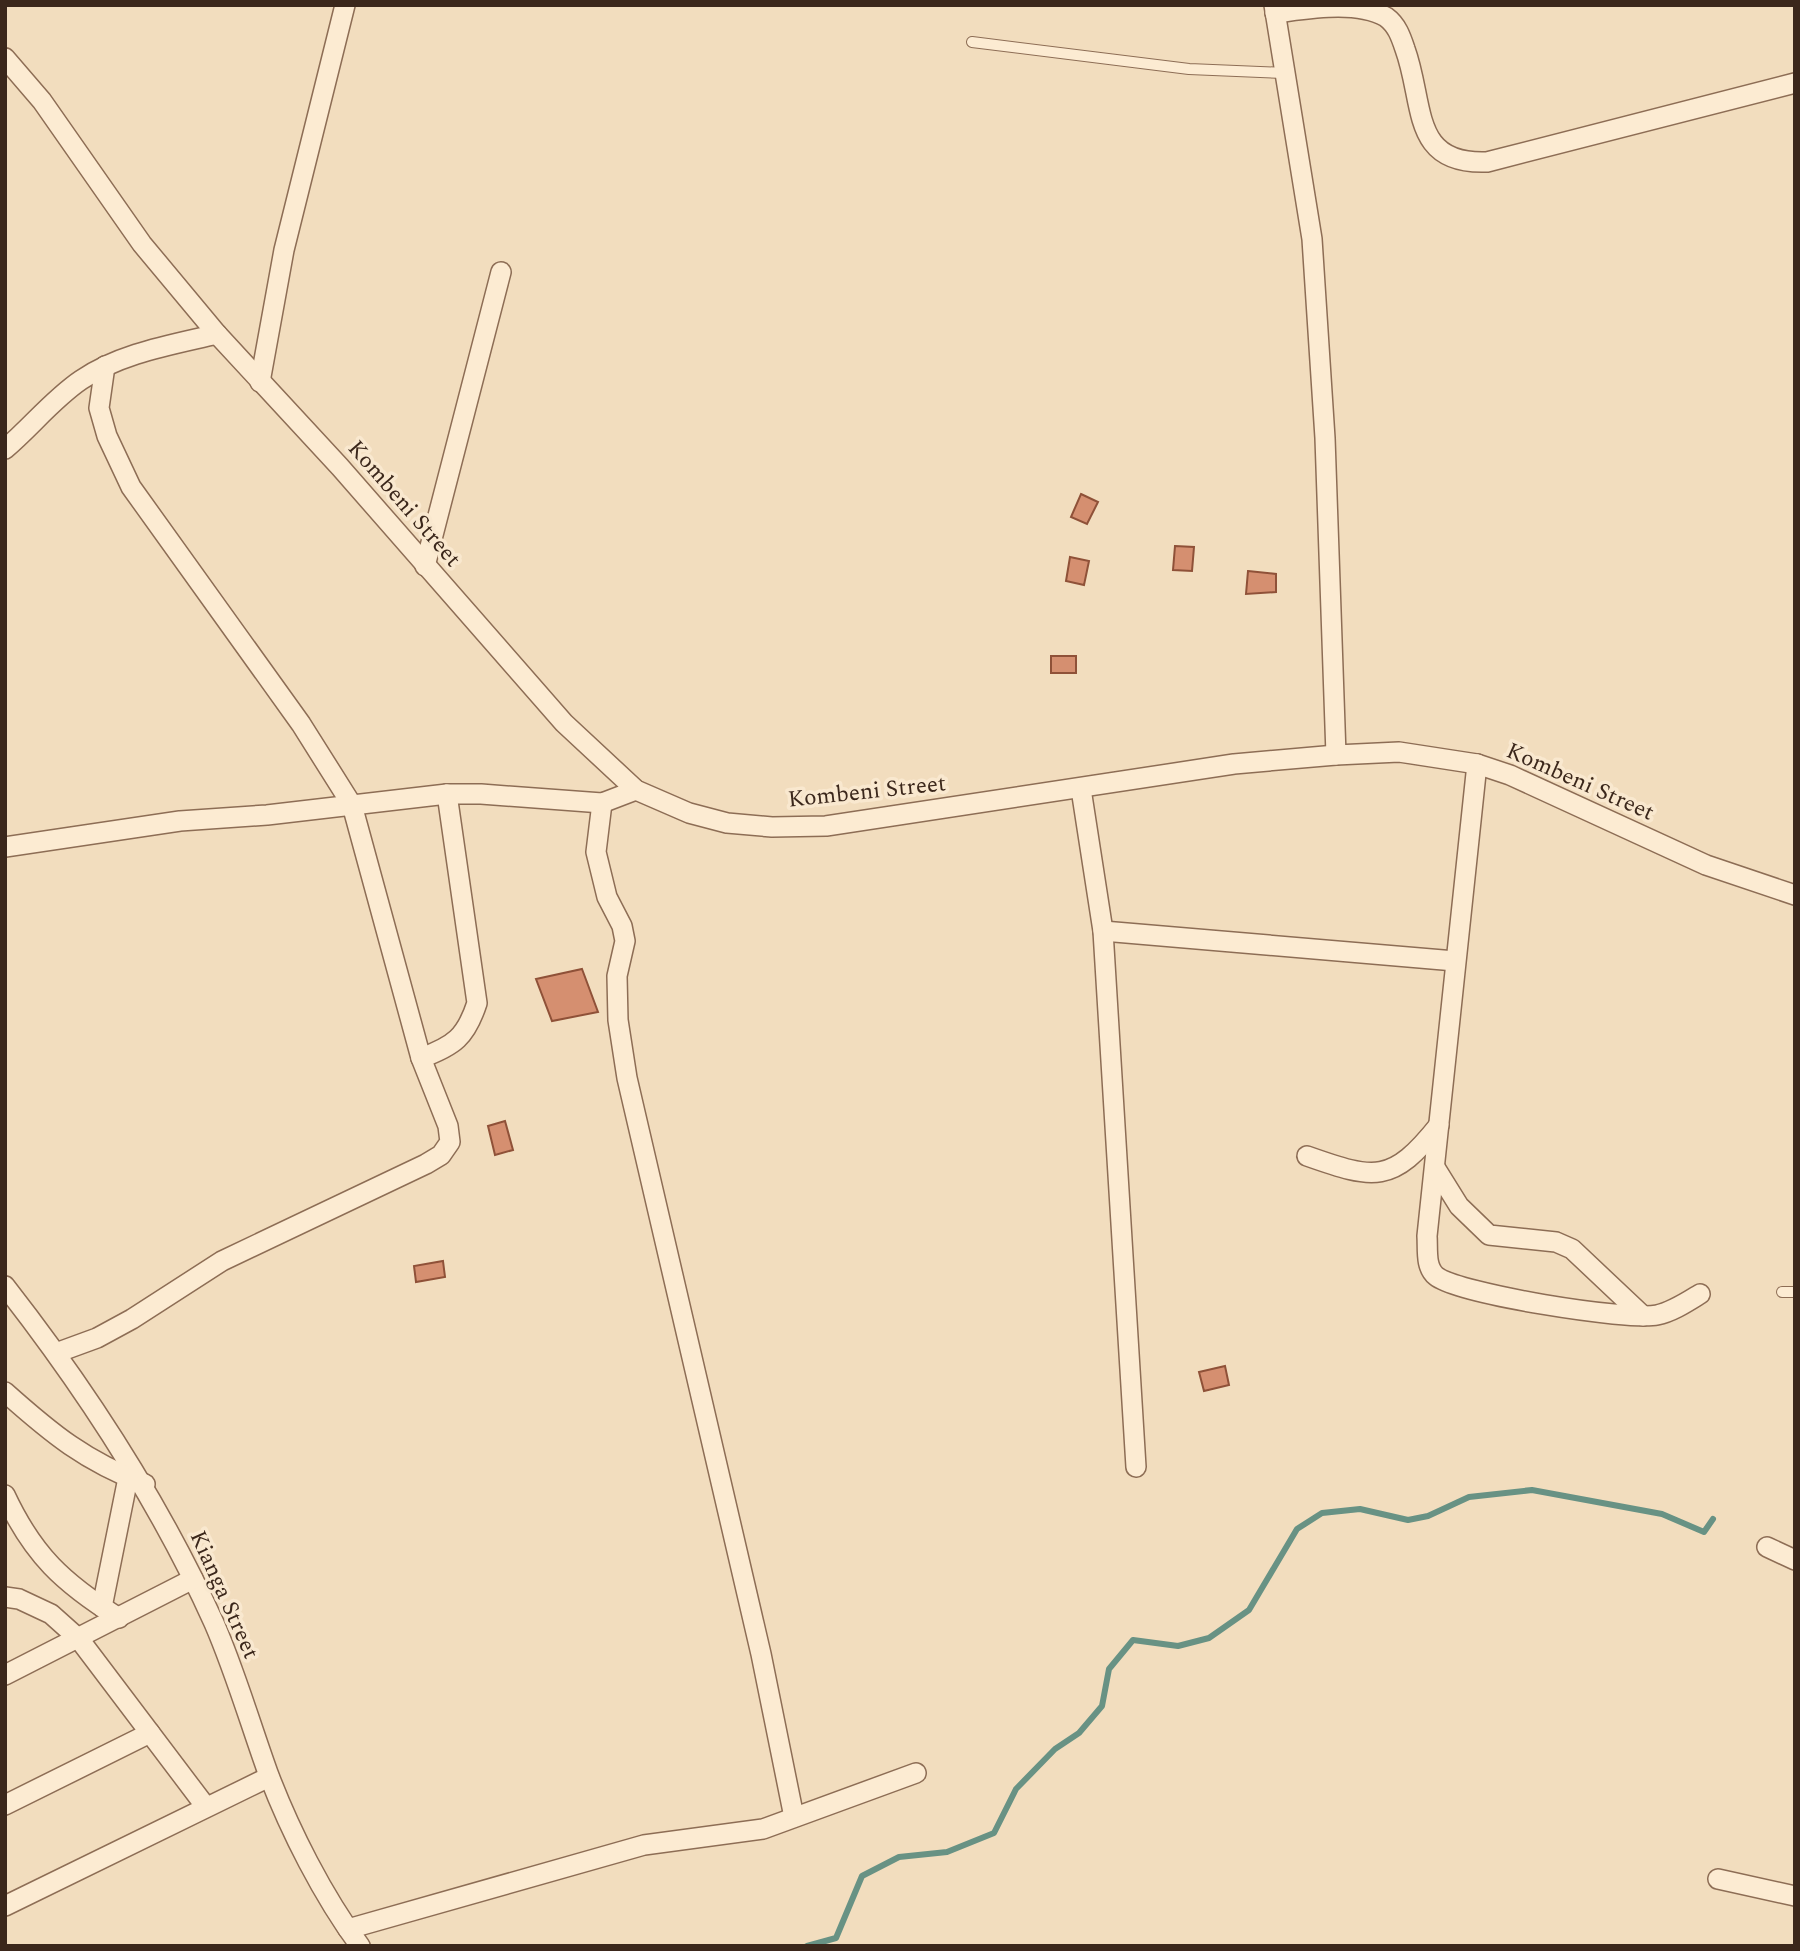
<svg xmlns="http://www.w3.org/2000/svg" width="1800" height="1951" viewBox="0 0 1800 1951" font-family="Spectral,serif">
  <rect width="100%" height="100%" fill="#f2ddbe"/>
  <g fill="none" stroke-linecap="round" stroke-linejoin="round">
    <polyline stroke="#689284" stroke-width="6" points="807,1946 836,1938 862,1876 899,1857 947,1852 994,1833 1016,1789 1055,1749 1079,1733 1102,1706 1109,1669 1133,1640 1178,1646 1209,1638 1249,1610 1297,1529 1322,1513 1360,1509 1408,1520 1428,1516 1469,1497 1532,1490 1662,1514 1704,1532 1713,1519"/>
  </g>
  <g fill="#d58f70" stroke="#8f5138" stroke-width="2">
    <polygon points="1081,494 1098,502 1087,524 1071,517"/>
    <polygon points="1175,546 1194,547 1192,571 1173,570"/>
    <polygon points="1070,557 1089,561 1084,585 1066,581"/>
    <polygon points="1248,571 1276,574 1276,592 1246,594"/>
    <rect x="1051" y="656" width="25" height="17"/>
    <polygon points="582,969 598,1012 552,1021 536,979"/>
    <polygon points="505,1121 513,1150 495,1155 488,1126"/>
    <polygon points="443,1261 445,1277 416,1282 414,1266"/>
    <polygon points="1225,1366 1229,1385 1204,1391 1199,1372"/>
  </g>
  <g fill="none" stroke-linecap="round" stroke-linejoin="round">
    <g stroke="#8d6d55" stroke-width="12">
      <g id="lane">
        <polyline points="972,42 1189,69 1285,73"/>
        <polyline points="1782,1292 1795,1292"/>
      </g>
    </g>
    <g stroke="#8d6d55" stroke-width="22">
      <g id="street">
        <polyline points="1274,5 1312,239 1325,438 1336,755"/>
        <path d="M1275 13C1308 9 1356 0 1386 17 1397 25 1401 37 1405 49 1425 104 1410 165 1487 162L1795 83"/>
        <polyline points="5,58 42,101 142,244 217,334 340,467 564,723 636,790 689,813 727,823 772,827 826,826 1234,764 1336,755 1399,752 1477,764 1510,775 1706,865 1795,895"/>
        <polyline points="260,382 284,250 345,5"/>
        <path d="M5 449C31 427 53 399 81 380 121 353 171 345 217 334"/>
        <polyline points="425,566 501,272"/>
        <path d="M1477 764 1427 1236C1428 1249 1425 1267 1436 1276 1458 1294 1628 1321 1657 1315 1672 1312 1687 1302 1700 1294"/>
        <polyline points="1081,789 1103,931 1136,1467"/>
        <polyline points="602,803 596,852 607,897 622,926 625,941 617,976 618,1020 627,1078 761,1654 794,1817"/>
        <polyline points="5,847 180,821 267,815 447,794 481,794 602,803 636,790"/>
        <polyline points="1103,931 1455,961"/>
        <path d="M421 1058C454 1046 466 1037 477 1003L447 794"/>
        <path d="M1307 1156C1375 1180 1392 1184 1439 1125"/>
        <polyline points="1436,1169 1459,1206 1489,1235 1556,1242 1572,1249 1643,1316"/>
        <path d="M5 1286C87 1391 159 1501 214 1623 235 1671 250 1723 268 1773 290 1831 323 1896 360 1946"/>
        <polyline points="56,1353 97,1338 132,1319 222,1261 426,1164 441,1155 450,1142 448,1126 421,1058 352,805 301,724 131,487 107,436 99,408 105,366"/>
        <path d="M5 1392C52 1434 85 1461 145 1484"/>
        <path d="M5 1495C33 1555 63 1583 119 1618"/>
        <polyline points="1767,1547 1795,1560"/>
        <polyline points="5,1597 19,1599 51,1614 79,1639 206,1807"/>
        <polyline points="102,1607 128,1478"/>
        <polyline points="5,1675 193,1579"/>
        <polyline points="5,1805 150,1733"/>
        <polyline points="1718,1879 1795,1896"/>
        <polyline points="5,1906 269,1777"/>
        <polyline points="348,1929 644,1845 763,1829 916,1773"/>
      </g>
    </g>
    <use href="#lane" stroke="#fcebd2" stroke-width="10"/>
    <use href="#street" stroke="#fcebd2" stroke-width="19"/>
  </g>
  <g text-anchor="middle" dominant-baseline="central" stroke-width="7" stroke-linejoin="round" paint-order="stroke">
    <g font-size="23" fill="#3b271b" stroke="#f9e8cf">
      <text transform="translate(404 504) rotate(49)">Kombeni Street</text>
      <text transform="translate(1580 782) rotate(24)">Kombeni Street</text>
      <text transform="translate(867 792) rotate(-6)">Kombeni Street</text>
      <text transform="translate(224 1595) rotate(66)">Kianga Street</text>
    </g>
  </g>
  <rect width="1800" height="1951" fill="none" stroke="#3b271b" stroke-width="14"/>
</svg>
